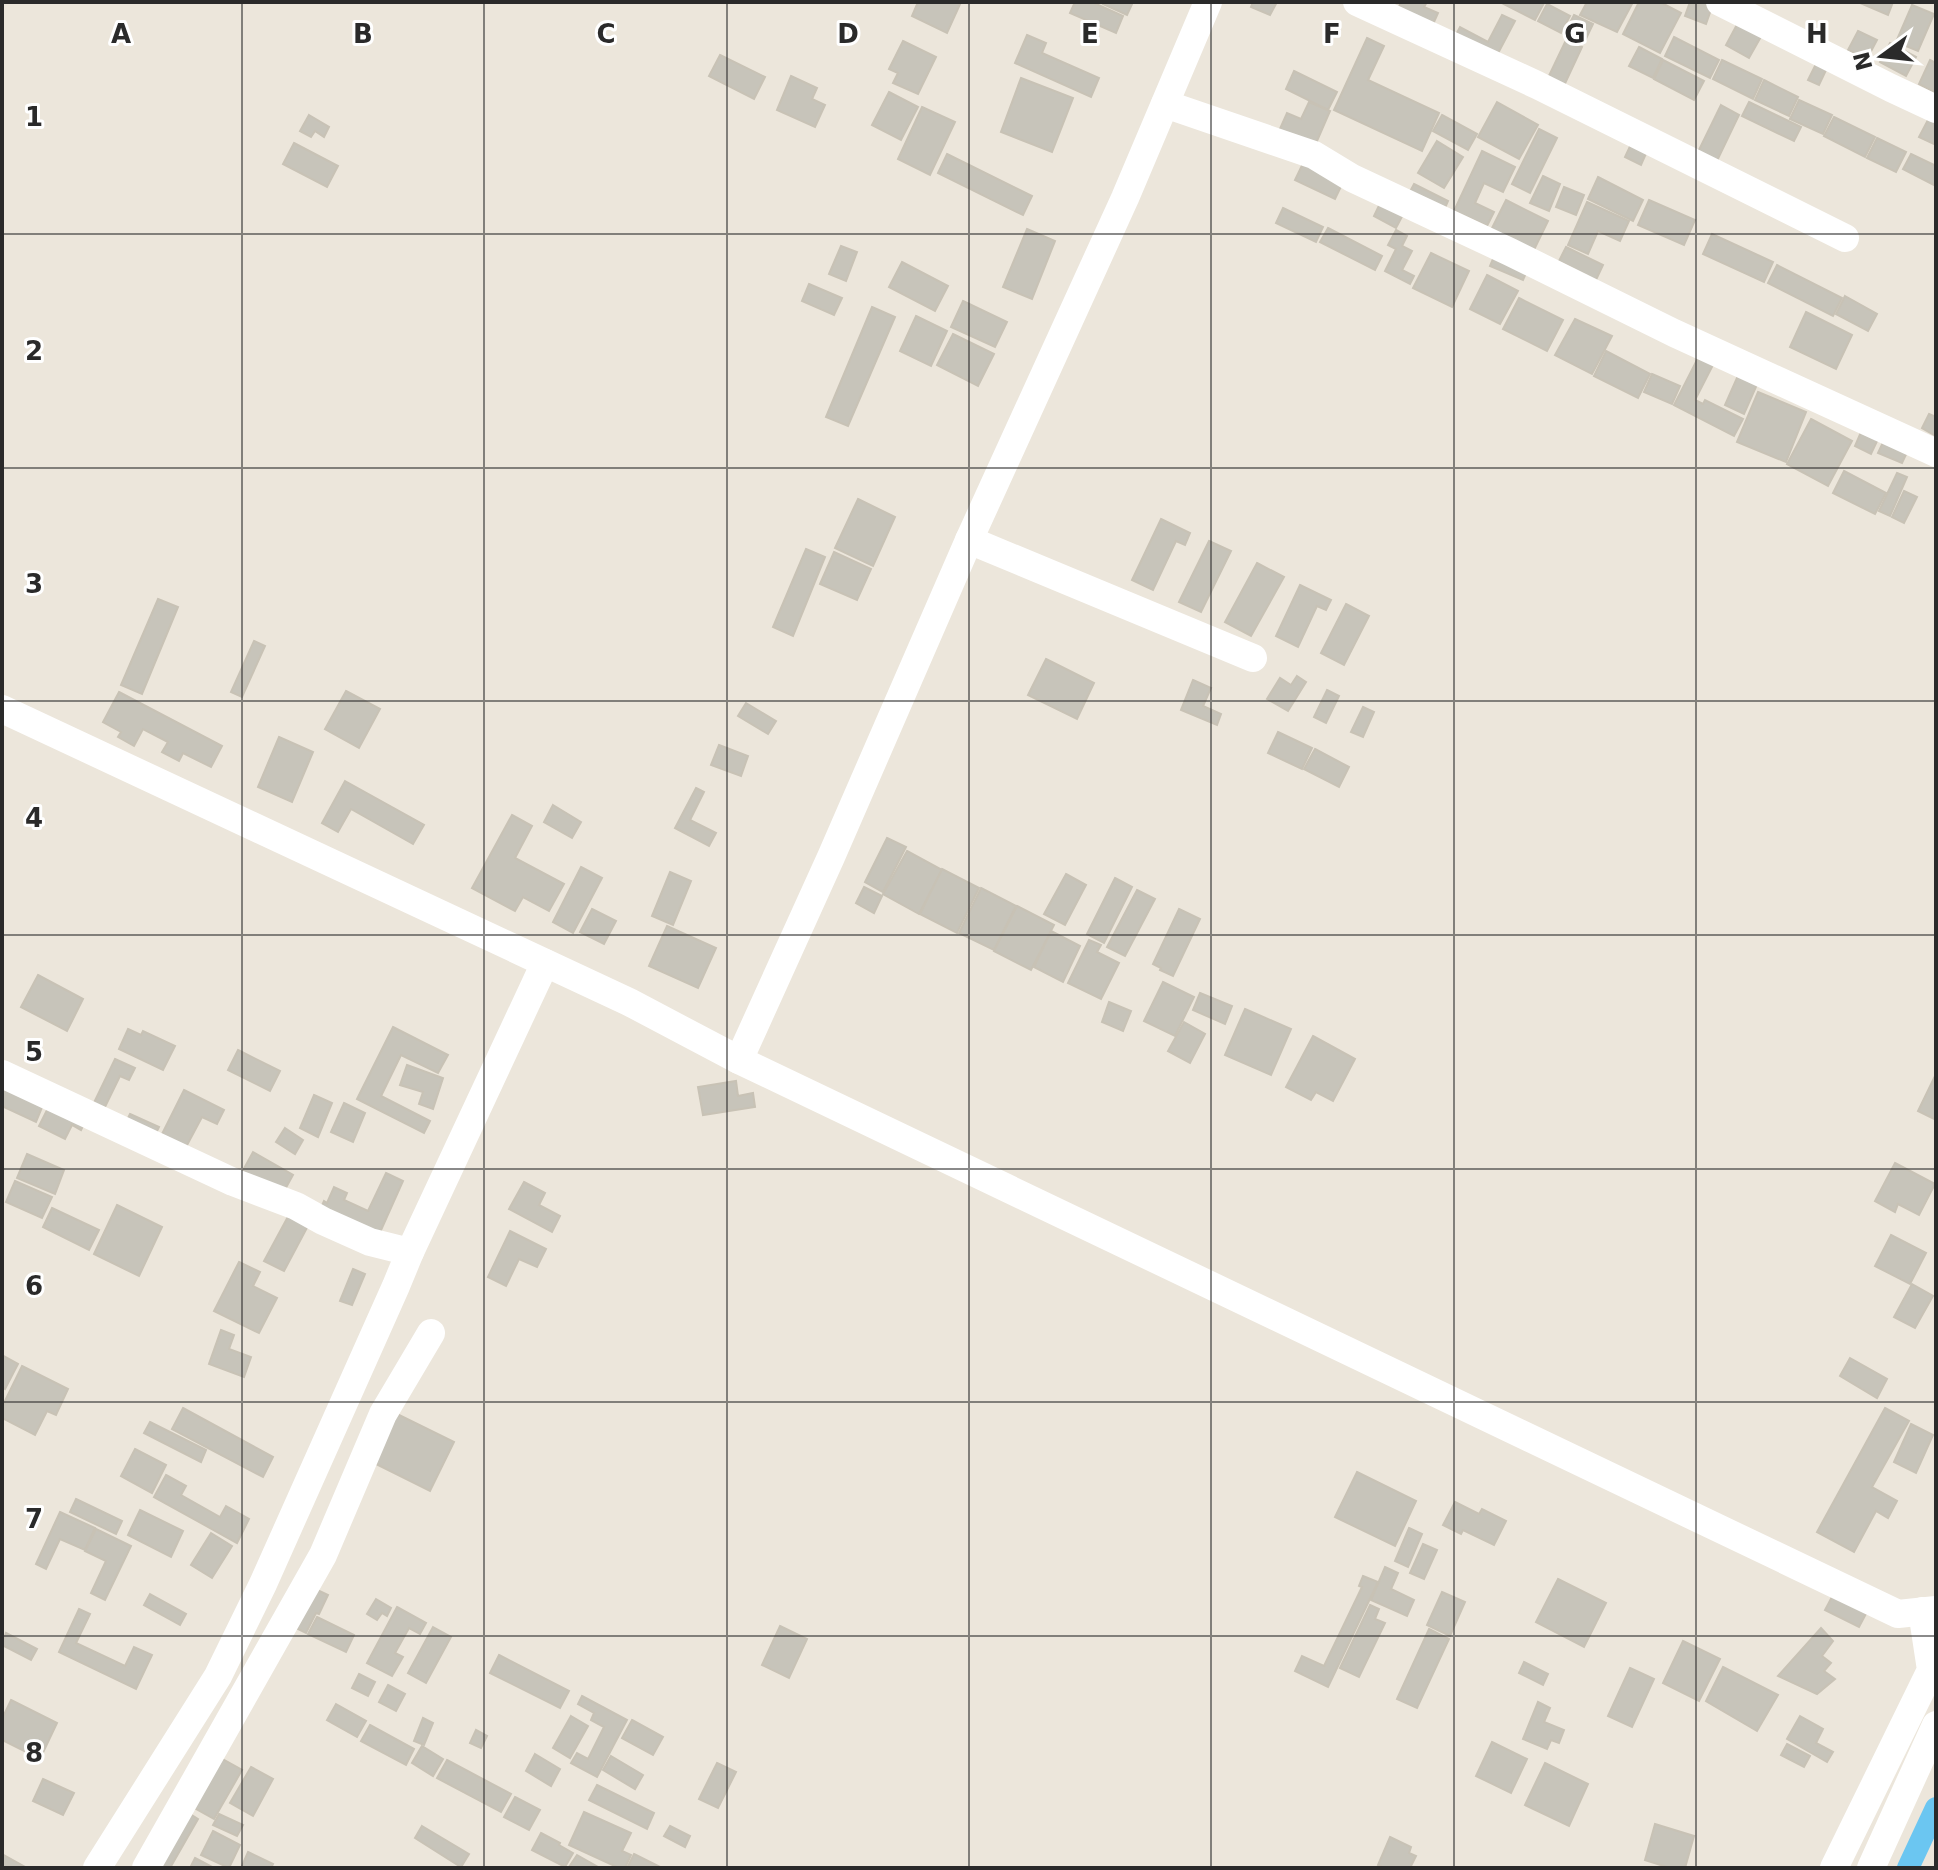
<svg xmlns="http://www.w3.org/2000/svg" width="1938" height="1870" viewBox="0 0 1938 1870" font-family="'DejaVu Sans',sans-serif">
  <rect width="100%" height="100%" fill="#ece6db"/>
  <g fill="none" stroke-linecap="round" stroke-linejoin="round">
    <polyline stroke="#6bc6f1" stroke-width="22" points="1908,1868 1936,1808"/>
  </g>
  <g fill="#c7c4ba" stroke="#c8c2b5" stroke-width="2">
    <polygon points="918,2 961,2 947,33 912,16"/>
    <polygon points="1075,2 1092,2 1123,16 1116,33 1070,13"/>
    <polygon points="1104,2 1133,2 1127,15 1103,4"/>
    <polygon points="1253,2 1277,2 1270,15 1251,7"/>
    <polygon points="1401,2 1427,2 1424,7 1438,13 1430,31 1395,16"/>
    <polygon points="1500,2 1543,2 1544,3 1535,20"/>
    <polygon points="1587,2 1633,2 1617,32 1580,15"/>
    <polygon points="1639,2 1660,2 1681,13 1660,53 1623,34"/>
    <polygon points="1690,2 1706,2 1713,4 1706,24 1685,16"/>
    <polygon points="1858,2 1893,2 1888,15"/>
    <polygon points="1547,4 1570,16 1561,33 1538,21"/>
    <polygon points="1912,5 1934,14 1918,51 1896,42"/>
    <polygon points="1502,15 1515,21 1494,61 1453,40 1460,27 1488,42"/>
    <polygon points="1574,15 1593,24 1584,43 1564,34"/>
    <polygon points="1740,19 1763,33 1749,58 1726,45"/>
    <polygon points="1858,31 1877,40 1867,59 1848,50"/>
    <polygon points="1027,35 1046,43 1042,53 1099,78 1091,97 1015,63"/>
    <polygon points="1674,37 1719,60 1710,78 1665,56"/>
    <polygon points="1367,38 1384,46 1368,80 1439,113 1422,151 1334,110"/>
    <polygon points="1566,40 1582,47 1562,90 1546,82"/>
    <polygon points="903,41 936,57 918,94 893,83 898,73 889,69"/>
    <polygon points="1890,43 1916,57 1906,76 1880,62"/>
    <polygon points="1639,47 1662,59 1653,78 1629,66"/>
    <polygon points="720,55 765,77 754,99 709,76"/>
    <polygon points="1663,60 1704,81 1694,100 1654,79"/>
    <polygon points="1722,60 1762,79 1753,99 1713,79"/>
    <polygon points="1818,60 1828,66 1819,85 1808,80"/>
    <polygon points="1930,60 1936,63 1936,93 1919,84"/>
    <polygon points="1294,71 1337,92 1328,110 1286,89"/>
    <polygon points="791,76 817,88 812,99 825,105 815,127 777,110"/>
    <polygon points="1021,78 1073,98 1052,152 1001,132"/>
    <polygon points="1764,80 1798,97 1789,116 1755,100"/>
    <polygon points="889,92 918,107 901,140 872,125"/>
    <polygon points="1799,100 1832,115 1823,134 1790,119"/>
    <polygon points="1309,102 1330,111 1314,148 1279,131 1287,113 1301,119"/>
    <polygon points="1497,102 1538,125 1519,159 1478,137"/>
    <polygon points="1749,102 1801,127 1794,141 1742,116"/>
    <polygon points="1721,105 1739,115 1715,165 1696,156"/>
    <polygon points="922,107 955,122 930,175 898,159"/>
    <polygon points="309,115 329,127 324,137 315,131 311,137 300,131"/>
    <polygon points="1442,115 1477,134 1468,150 1433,131"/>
    <polygon points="1930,116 1936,119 1936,145 1919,137"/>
    <polygon points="1834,117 1875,137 1865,157 1824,136"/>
    <polygon points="1539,129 1557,138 1530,193 1512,184"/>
    <polygon points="1877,138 1906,152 1896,172 1867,158"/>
    <polygon points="1437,141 1463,157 1444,188 1418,173"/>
    <polygon points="1632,142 1648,149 1641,165 1625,157"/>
    <polygon points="294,143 338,166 327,187 283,164"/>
    <polygon points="1482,151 1515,167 1503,192 1484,183 1475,203 1494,212 1487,226 1454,211"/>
    <polygon points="947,154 1032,196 1023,215 938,173"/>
    <polygon points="1911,154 1936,166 1936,186 1903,169"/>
    <polygon points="1306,157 1346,176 1335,199 1295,180"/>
    <polygon points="1543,176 1560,184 1549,211 1530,203"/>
    <polygon points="1598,177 1643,200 1633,221 1588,199"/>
    <polygon points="1414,184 1448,201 1441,217 1406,199"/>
    <polygon points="1564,187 1584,195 1576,215 1556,207"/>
    <polygon points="1383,197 1406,209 1396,228 1374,216"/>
    <polygon points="1506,200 1548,221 1531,256 1489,234"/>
    <polygon points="1649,200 1695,220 1684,245 1638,225"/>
    <polygon points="1587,202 1629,221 1620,241 1598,231 1588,254 1568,245"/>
    <polygon points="1283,208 1323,227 1316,242 1276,223"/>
    <polygon points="1328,228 1382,256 1375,270 1320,242"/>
    <polygon points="1027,229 1055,241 1032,299 1003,287"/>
    <polygon points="1396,230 1407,236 1402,246 1412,251 1402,270 1414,276 1410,284 1385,271 1396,249 1388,245"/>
    <polygon points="1712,234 1773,262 1764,282 1703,254"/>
    <polygon points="841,246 857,252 846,281 829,274"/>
    <polygon points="1566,247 1603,265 1596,280 1559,261"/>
    <polygon points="1496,252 1529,266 1523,280 1490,266"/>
    <polygon points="1431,253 1469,271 1452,307 1413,288"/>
    <polygon points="902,262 948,286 935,311 889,287"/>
    <polygon points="1777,265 1842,298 1833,316 1768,283"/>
    <polygon points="1487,275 1518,291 1500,324 1470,309"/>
    <polygon points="809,284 842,298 834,315 802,301"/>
    <polygon points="1845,296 1877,314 1868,331 1836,314"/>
    <polygon points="1519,298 1563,320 1547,351 1503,329"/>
    <polygon points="963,301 1007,322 995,347 951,327"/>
    <polygon points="872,307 895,317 848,426 826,417"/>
    <polygon points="1806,312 1852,335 1836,369 1790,347"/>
    <polygon points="916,316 947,331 931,366 900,351"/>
    <polygon points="1575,319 1612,336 1592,374 1555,355"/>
    <polygon points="953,334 994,354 978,386 937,365"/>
    <polygon points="1606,351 1650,374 1638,398 1594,376"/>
    <polygon points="1700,354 1715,361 1695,400 1703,404 1705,400 1743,419 1734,436 1674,405"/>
    <polygon points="1740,371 1759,380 1744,414 1725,405"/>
    <polygon points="1652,374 1680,386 1672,404 1644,392"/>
    <polygon points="1758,392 1806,412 1786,462 1737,442"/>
    <polygon points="1929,414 1936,417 1936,436 1922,428"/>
    <polygon points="1811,419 1852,441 1828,486 1787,464"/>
    <polygon points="1861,432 1878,439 1871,454 1855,446"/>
    <polygon points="1885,438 1909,448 1902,463 1878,453"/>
    <polygon points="1844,471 1886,493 1875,514 1833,493"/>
    <polygon points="1897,473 1907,477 1890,516 1879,511"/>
    <polygon points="1904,491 1917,497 1904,523 1892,517"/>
    <polygon points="858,499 895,517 873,566 835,548"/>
    <polygon points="1161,519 1190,533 1185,545 1176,541 1153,590 1132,580"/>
    <polygon points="1209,541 1231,551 1201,612 1179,602"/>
    <polygon points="806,549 825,557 793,636 773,627"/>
    <polygon points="834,552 871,569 857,600 820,584"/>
    <polygon points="1257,563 1284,577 1251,636 1225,622"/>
    <polygon points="1300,585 1331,600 1326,610 1317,606 1298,647 1276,636"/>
    <polygon points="158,599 178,607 142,694 121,685"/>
    <polygon points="1346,604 1369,616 1344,665 1321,653"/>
    <polygon points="254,641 265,646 242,697 231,692"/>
    <polygon points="1046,659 1094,683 1077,719 1028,695"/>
    <polygon points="1297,676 1306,682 1288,711 1267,699 1280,678 1291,685"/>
    <polygon points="1193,680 1211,688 1203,706 1221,714 1217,725 1181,710"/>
    <polygon points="1327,690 1339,696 1326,723 1314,717"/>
    <polygon points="346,691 380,709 359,748 325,729"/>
    <polygon points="119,692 222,746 211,767 183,753 179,761 162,752 168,742 143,729 134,746 118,737 121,732 103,722"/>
    <polygon points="746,703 776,721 768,734 738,716"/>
    <polygon points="1363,707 1374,712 1363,737 1351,732"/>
    <polygon points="1278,732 1312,748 1302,769 1268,753"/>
    <polygon points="279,737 313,752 292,802 258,787"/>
    <polygon points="719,745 748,756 741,776 711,765"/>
    <polygon points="1315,749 1349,767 1339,787 1304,769"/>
    <polygon points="345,781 424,825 413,844 351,809 338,832 322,823"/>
    <polygon points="696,788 704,792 690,820 716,833 709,846 675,828"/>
    <polygon points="553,805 581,822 572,838 544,822"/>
    <polygon points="512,815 532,826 515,858 564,884 549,911 523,897 515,911 472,888"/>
    <polygon points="887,838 906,847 883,892 865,882"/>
    <polygon points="907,851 942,870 919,914 883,894"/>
    <polygon points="581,867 602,878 573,933 553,922"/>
    <polygon points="942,869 979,888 957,933 920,914"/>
    <polygon points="670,872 691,881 673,925 652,916"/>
    <polygon points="1066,874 1086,885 1065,925 1044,914"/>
    <polygon points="1115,878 1132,887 1104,943 1087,934"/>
    <polygon points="864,887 882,896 874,913 856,903"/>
    <polygon points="981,888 1016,906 994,950 959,933"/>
    <polygon points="1137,890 1155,899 1125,956 1107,947"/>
    <polygon points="1017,906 1054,925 1031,970 994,951"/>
    <polygon points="592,909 616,921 604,944 580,932"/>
    <polygon points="1179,909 1200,919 1173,976 1160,970 1161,968 1153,964"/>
    <polygon points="667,926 716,948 698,988 649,966"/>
    <polygon points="1051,931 1080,946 1063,982 1034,967"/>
    <polygon points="1089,940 1101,945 1097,952 1119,963 1101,999 1068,983"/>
    <polygon points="38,975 83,999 67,1031 21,1007"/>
    <polygon points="1163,982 1194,997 1175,1036 1144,1021"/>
    <polygon points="1200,993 1232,1006 1225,1024 1193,1010"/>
    <polygon points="1109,1002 1131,1011 1123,1031 1102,1022"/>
    <polygon points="1245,1009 1291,1029 1271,1075 1225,1055"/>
    <polygon points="1184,1022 1205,1034 1190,1063 1168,1051"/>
    <polygon points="393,1027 448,1055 438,1073 401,1055 381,1096 430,1121 424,1133 357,1099"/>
    <polygon points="128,1029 141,1035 143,1031 175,1046 163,1070 119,1049"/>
    <polygon points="1313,1036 1355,1059 1333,1101 1316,1092 1311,1100 1286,1087"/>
    <polygon points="238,1050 280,1071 270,1091 228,1070"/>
    <polygon points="115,1059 135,1068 129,1080 120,1076 105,1107 90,1111"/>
    <polygon points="407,1065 443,1078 433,1109 419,1104 423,1092 400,1085"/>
    <polygon points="1935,1076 1936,1076 1936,1120 1918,1111"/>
    <polygon points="736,1081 738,1096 753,1093 755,1107 703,1115 698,1087"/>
    <polygon points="7,1082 45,1100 36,1122 2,1106 2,1094"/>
    <polygon points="184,1090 224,1110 217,1124 202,1117 185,1149 161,1136"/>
    <polygon points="314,1095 332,1103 318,1137 300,1128"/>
    <polygon points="344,1103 365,1113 353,1142 331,1132"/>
    <polygon points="50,1104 85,1122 81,1130 72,1125 65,1139 39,1126"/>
    <polygon points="130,1114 159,1127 153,1139 124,1126"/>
    <polygon points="285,1128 303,1140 295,1154 276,1142"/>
    <polygon points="253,1152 293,1175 282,1195 242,1172"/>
    <polygon points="27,1154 64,1170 55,1194 17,1178"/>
    <polygon points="1895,1163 1935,1184 1919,1215 1898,1204 1895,1212 1875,1201"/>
    <polygon points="386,1173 403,1181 378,1237 320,1210 324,1201 327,1203 334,1187 347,1193 344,1200 368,1211"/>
    <polygon points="15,1181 52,1197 42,1218 6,1202"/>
    <polygon points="524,1182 545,1193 539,1205 560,1216 552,1232 509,1209"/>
    <polygon points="117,1205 162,1227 139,1276 94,1254"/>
    <polygon points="52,1208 99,1230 89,1250 43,1227"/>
    <polygon points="290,1213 309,1224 284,1271 264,1261"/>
    <polygon points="510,1231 546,1249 537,1267 519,1259 506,1286 488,1277"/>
    <polygon points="1891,1235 1926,1253 1910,1284 1875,1266"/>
    <polygon points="239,1262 260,1272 253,1286 277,1298 259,1333 214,1311"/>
    <polygon points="353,1269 365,1274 352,1305 340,1301"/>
    <polygon points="1912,1284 1933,1296 1915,1328 1894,1317"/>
    <polygon points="221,1330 234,1335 229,1349 251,1357 244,1377 209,1364"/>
    <polygon points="2,1355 18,1364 5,1389 2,1387"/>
    <polygon points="1850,1358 1887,1379 1877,1398 1840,1376"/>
    <polygon points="22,1366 68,1389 56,1415 47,1411 35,1435 2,1418 2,1407"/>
    <polygon points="183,1408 273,1457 263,1477 172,1429"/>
    <polygon points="1885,1408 1909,1421 1872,1487 1897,1501 1888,1518 1876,1511 1854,1552 1817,1532"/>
    <polygon points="397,1414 454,1442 430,1491 374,1463"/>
    <polygon points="150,1422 206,1450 201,1462 144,1433"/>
    <polygon points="1911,1424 1933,1435 1916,1473 1894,1462"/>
    <polygon points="135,1449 166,1465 152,1493 121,1476"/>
    <polygon points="1357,1472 1416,1501 1395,1546 1335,1517"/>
    <polygon points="166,1475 186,1486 181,1495 220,1517 226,1506 249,1519 237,1543 154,1497"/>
    <polygon points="76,1499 122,1521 116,1534 70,1512"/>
    <polygon points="1455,1502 1479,1514 1482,1509 1506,1521 1494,1545 1463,1530 1461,1534 1443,1525"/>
    <polygon points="140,1510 183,1531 171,1557 128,1535"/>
    <polygon points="60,1512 95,1528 85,1550 60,1539 46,1569 36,1564"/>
    <polygon points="1409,1528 1422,1534 1408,1567 1395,1561"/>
    <polygon points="96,1529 131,1546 105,1600 91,1593 106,1561 85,1551"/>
    <polygon points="211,1533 232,1546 212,1578 191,1565"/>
    <polygon points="1423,1544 1437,1550 1424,1579 1410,1573"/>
    <polygon points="1385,1567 1398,1573 1391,1589 1414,1600 1407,1616 1371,1600"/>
    <polygon points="1363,1576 1378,1582 1328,1687 1295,1671 1302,1656 1324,1666 1362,1587 1359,1586"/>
    <polygon points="1558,1579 1606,1603 1584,1647 1536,1622"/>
    <polygon points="313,1588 328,1595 319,1614 316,1613 306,1633 294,1627"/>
    <polygon points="1442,1592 1465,1602 1450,1636 1427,1625"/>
    <polygon points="1834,1593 1868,1610 1859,1627 1825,1610"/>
    <polygon points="150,1594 186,1614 180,1625 144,1605"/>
    <polygon points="376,1599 391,1608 387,1616 382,1613 377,1620 367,1614"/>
    <polygon points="1370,1605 1379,1609 1375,1619 1385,1623 1359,1677 1340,1668"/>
    <polygon points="397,1607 426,1623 420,1634 409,1628 395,1653 403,1657 392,1676 367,1663"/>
    <polygon points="79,1609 90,1614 76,1643 125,1666 134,1647 152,1655 136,1689 59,1652"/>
    <polygon points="317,1617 354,1635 346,1652 308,1634"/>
    <polygon points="780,1626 807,1639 789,1678 762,1665"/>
    <polygon points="433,1627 451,1637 426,1683 408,1673"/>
    <polygon points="1821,1628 1833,1641 1822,1656 1831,1663 1824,1671 1835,1679 1817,1694 1778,1676"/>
    <polygon points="1429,1629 1449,1639 1417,1708 1397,1699"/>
    <polygon points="6,1633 37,1649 31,1660 2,1645"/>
    <polygon points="1683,1641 1720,1659 1699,1701 1663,1683"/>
    <polygon points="499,1655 569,1691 560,1708 490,1673"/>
    <polygon points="1524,1662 1548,1674 1543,1685 1519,1673"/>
    <polygon points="1723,1667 1778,1695 1757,1731 1706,1701"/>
    <polygon points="1630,1668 1654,1679 1632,1727 1608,1716"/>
    <polygon points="359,1674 375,1682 368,1696 352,1688"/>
    <polygon points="388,1685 405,1694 396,1711 379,1702"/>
    <polygon points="582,1696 627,1720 597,1777 571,1763 577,1753 588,1759 604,1727 591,1720 594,1713 578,1704"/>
    <polygon points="11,1700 57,1723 40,1759 2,1740 2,1719"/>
    <polygon points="1538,1702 1550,1708 1544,1722 1564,1730 1559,1743 1551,1740 1547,1749 1523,1739"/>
    <polygon points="336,1704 366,1721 357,1737 327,1720"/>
    <polygon points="571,1716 588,1726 570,1758 553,1748"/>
    <polygon points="1800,1716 1823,1729 1816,1743 1833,1752 1827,1762 1787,1739"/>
    <polygon points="423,1718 433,1723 424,1745 414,1741"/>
    <polygon points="632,1720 663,1737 653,1755 622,1738"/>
    <polygon points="370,1725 414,1749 406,1765 361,1741"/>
    <polygon points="476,1730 487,1736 481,1748 470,1743"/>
    <polygon points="1492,1742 1527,1759 1511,1793 1476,1776"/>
    <polygon points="1787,1744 1810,1756 1804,1767 1781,1755"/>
    <polygon points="422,1746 443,1759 433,1776 412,1763"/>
    <polygon points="535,1754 560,1769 551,1786 526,1771"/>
    <polygon points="611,1756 643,1775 635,1789 603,1770"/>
    <polygon points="219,1757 242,1770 214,1819 191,1806"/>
    <polygon points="447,1760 511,1794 501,1812 437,1778"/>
    <polygon points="717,1763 736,1772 718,1808 699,1799"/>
    <polygon points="1545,1763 1588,1784 1569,1826 1525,1805"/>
    <polygon points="251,1767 273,1779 253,1816 230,1803"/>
    <polygon points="43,1779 74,1793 63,1815 33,1801"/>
    <polygon points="597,1785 654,1813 647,1829 589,1800"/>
    <polygon points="515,1797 540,1810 529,1830 504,1817"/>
    <polygon points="184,1810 198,1819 170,1868 164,1868 153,1862"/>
    <polygon points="584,1812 631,1833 622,1851 631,1855 625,1868 619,1868 569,1845"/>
    <polygon points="219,1814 243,1825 237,1836 213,1825"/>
    <polygon points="1655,1824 1694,1836 1685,1868 1670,1868 1645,1860"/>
    <polygon points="422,1826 469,1854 461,1867 415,1838"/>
    <polygon points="670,1826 690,1836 685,1847 664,1836"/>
    <polygon points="213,1831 240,1845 229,1868 201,1855"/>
    <polygon points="541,1833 560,1843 559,1845 573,1853 565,1867 532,1850"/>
    <polygon points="1390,1837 1411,1847 1409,1853 1416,1856 1410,1868 1384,1868 1378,1865"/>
    <polygon points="248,1852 273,1864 271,1868 241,1868"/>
    <polygon points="2,1854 27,1868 2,1868"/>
    <polygon points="634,1854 662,1868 627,1868"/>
    <polygon points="577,1855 600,1868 569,1867"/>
    <polygon points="195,1858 214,1868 190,1868"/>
  </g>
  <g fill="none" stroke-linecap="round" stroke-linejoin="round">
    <g stroke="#fff" stroke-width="28">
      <polyline points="1357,2 1537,85 1845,238"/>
      <polyline points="1720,2 1891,88 1936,109"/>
      <polyline points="1165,104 1314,155 1352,178 1510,252 1674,333 1936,453"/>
      <polyline points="969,540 1253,658"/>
      <polyline points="2,709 629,1002 739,1060 1898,1614 1936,1610"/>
      <polyline points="739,1060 831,857 969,540 1125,198 1208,2"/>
      <polyline points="2,1074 233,1182 296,1206 323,1221 370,1242 410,1252"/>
      <polyline points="97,1868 218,1676 263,1584 396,1286 410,1252 545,963"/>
      <polyline points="146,1868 323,1555 383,1414 431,1333"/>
      <polyline points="1834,1868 1931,1670 1922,1611"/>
      <polyline points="1871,1868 1936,1725"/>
    </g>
  </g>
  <path fill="none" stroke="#2a2a2a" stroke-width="2" stroke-opacity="0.55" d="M242 2V1868M484 2V1868M727 2V1868M969 2V1868M1211 2V1868M1454 2V1868M1696 2V1868M2 234H1936M2 468H1936M2 701H1936M2 935H1936M2 1169H1936M2 1402H1936M2 1636H1936"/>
  <g font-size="26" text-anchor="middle" font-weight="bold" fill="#2a2a2a" stroke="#fff" stroke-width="6" stroke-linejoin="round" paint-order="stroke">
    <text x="121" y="43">A</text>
    <text x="363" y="43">B</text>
    <text x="606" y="43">C</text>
    <text x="848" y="43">D</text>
    <text x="1090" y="43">E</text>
    <text x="1332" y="43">F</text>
    <text x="1575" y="43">G</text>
    <text x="1817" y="43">H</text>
    <text x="34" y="126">1</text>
    <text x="34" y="360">2</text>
    <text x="34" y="593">3</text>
    <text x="34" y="827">4</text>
    <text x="34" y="1061">5</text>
    <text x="34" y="1295">6</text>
    <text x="34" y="1528">7</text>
    <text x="34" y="1762">8</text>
  </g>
  <rect width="1938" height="1870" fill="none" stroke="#2a2a2a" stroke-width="8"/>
  <g transform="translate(1882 56) rotate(255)" stroke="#ffffff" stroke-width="6" paint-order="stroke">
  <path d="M0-6L14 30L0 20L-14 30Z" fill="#2a2a2a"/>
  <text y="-12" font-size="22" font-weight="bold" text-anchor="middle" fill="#2a2a2a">N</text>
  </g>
</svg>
